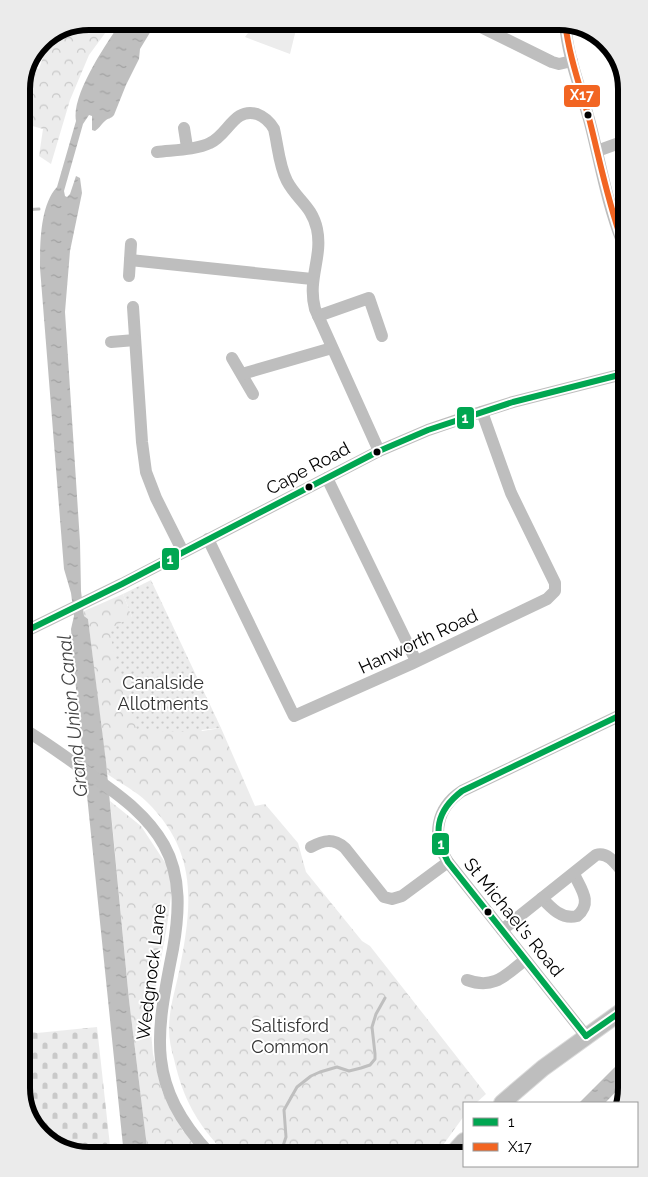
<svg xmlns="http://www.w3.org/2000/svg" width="648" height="1177" viewBox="0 0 648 1177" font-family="Raleway,sans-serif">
  <defs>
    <pattern id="forest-crowns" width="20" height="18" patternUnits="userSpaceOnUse" patternTransform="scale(1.25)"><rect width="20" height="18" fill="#ececec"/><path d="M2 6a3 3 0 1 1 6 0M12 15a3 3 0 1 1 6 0" fill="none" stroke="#c9c9c9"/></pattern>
    <pattern id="cemetery-stones" width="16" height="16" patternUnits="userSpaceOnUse" patternTransform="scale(1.25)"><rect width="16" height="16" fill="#ececec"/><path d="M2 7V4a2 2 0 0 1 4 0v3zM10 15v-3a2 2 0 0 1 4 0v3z" fill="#c9c9c9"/></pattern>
    <pattern id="garden-dots" width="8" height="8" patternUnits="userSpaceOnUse" patternTransform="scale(1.25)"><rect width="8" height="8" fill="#ececec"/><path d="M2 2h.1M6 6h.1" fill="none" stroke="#c9c9c9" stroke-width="1.8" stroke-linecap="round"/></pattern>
    <pattern id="water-ripples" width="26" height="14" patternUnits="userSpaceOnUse" patternTransform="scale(1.25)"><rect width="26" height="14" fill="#bfbfbf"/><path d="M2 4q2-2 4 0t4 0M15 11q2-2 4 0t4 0" fill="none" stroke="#a2a2a2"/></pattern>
  </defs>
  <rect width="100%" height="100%" fill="#fff"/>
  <polygon fill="#ececec" points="257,21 298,21 290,54 245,37"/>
  <g fill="url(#forest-crowns)">
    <polygon points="89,21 114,21 89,55 70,100 51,164 39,156 43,129 22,123 21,85 30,65 39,69 50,37"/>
    <path d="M123 594 132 617 202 731 221 728 255 806 265 804 298 843 306 872 362 941 370 946 486 1094 476 1103H464V1116L438 1152 226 1154C197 1124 183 1099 174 1059 171 1049 169 1039 169 1029 169 1009 175 991 179 972 192 907 199 853 147 802 136 791 120 783 107 774L88 619 84 616V611Z"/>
    <polygon points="110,801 141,826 168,867 171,877 171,896 167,926 152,1008 151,1032 153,1054 162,1091 171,1109 183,1131 204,1154 148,1155 129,1000"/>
  </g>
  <polygon fill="url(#cemetery-stones)" points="97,1027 111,1155 85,1156 51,1144 27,1114 26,1030 37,1033"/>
  <polygon fill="url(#garden-dots)" points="151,580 221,728 183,732 137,730 119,675 109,629 132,617 123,594"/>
  <g fill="url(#water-ripples)">
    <path d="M122 21H157L140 49 139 59 126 85 114 115C111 119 108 118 105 121 101 124 100 128 95 131L92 130V116L89 115 83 124 64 191 65 196 67 197 70 194 76 176 80 178 82 193 70 251 65 312 80 542 81 591 84 616 88 619 106 762 129 1000 148 1155H125L123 1146 73 659 71 629 74 616 71 593 64 569 40 268C40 244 40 205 57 187L76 121C71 95 107 42 122 21Z"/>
    <polygon points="626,1056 627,1080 605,1103 579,1103"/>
  </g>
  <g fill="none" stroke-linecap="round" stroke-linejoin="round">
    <g stroke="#bfbfbf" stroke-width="3">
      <polyline points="22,210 39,209"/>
      <polyline points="277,1154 283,1146 286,1137 284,1110 297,1087 311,1076 320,1072 337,1067 349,1071 361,1068 370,1065 375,1059 375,1054 372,1027 376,1014 385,998"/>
    </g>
    <g stroke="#dbdbdb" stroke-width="18">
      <g id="major">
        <polyline points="502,1103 543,1068 626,1008"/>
        <polyline points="454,1152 464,1141"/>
      </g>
    </g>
    <g stroke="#bebebe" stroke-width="12">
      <polyline points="469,21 552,62 559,64 572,61"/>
      <path d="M565 22C567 56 581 89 590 123 600 162 607 203 622 241"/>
      <polyline points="184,128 187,147"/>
      <polyline points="597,151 622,142"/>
      <path d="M157 152C173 150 196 150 210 143 228 135 234 107 257 114 265 117 270 122 274 129 278 146 279 166 287 181 297 200 312 206 317 229 323 257 307 279 315 309L379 451"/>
      <polyline points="130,260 312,279"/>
      <polyline points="129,276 131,244"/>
      <polyline points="133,307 142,442 146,472 156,498 183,552"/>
      <polyline points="318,316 369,298 382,336"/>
      <polyline points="111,342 135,340"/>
      <polyline points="232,358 253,394"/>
      <polyline points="242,374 332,348"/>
      <polyline points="327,478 416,661"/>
      <polyline points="208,539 294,716 411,664 547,599 555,591 555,583 511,493 482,412"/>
      <polyline points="24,632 122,584 379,451 428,430 475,414 513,402 623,374"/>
      <path d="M25 730C47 743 67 758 88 773 117 794 146 813 164 845 182 877 179 915 173 949 156 1035 145 1084 210 1154"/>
      <path d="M311 847C324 840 333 838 345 848L384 897 392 899 402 896 448 862"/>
      <path d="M542 898C551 908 562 920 577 916 593 903 581 889 574 874"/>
      <path d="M502 930 596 855C609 851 618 867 626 876"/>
      <path d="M467 980C494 990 506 975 525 960"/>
      <path d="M586 1036 448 862C431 837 436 808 462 791L625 713"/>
    </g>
    <use href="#major" stroke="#bebebe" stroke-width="16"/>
    <g stroke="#fff" stroke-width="10">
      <g id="bus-1">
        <polyline points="24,632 122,584 379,451 428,430 513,402 623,374"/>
        <path d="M586 1036 448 862C432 833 436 811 462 791L625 713"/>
        <polyline points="586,1036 626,1008"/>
      </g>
    </g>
    <g stroke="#fff" stroke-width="10">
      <path id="bus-2" d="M565 22C569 57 581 89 590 122 600 162 608 202 622 241"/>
    </g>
    <use href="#bus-1" stroke="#00a651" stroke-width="6"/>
    <use href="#bus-2" stroke="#f26522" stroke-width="6"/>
  </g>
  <g fill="#000" stroke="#fff" stroke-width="2">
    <circle cx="588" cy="115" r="4.5"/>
    <circle cx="377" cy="452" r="4.5"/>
    <circle cx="309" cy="487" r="4.5"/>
    <circle cx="488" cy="912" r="4.5"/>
  </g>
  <g text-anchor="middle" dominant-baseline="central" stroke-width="4" stroke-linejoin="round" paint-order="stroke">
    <g font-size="18" fill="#000" stroke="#fff">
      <text transform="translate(308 468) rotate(-28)">Cape Road</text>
      <text transform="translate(418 641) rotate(-25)">Hanworth Road</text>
      <text transform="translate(514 917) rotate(51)">St Michael's Road</text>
      <text transform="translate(151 972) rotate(-83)">Wedgnock Lane</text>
    </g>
    <g font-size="18" fill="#333" stroke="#fff">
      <text x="163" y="682">Canalside<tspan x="163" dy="21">Allotments</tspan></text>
      <text x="290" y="1025">Saltisford<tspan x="290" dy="21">Common</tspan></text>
    </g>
    <g font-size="19" font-style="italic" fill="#444" stroke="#fff">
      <text transform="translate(72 716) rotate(-96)">Grand Union Canal</text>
    </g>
  </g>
  <path d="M0 0H648V1177H0ZM89 30H559A59 59 0 0 1 618 89V1088A59 59 0 0 1 559 1147H89A59 59 0 0 1 30 1088V89A59 59 0 0 1 89 30Z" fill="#ebebeb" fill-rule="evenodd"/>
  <path fill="none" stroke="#000" stroke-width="6" d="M89 30H559A59 59 0 0 1 618 89V1088A59 59 0 0 1 559 1147H89A59 59 0 0 1 30 1088V89A59 59 0 0 1 89 30Z"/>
  <g stroke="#fff" stroke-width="2">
    <rect x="563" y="84" width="38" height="24" rx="5" fill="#f26522"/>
    <rect x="456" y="406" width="19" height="24" rx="5" fill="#00a651"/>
    <rect x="161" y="547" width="19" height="24" rx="5" fill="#00a651"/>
    <rect x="431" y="832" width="19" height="24" rx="5" fill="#00a651"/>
  </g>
  <g font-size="14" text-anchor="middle" font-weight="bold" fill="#fff">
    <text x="582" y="100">X17</text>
    <text x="465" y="423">1</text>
    <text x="170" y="564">1</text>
    <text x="441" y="849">1</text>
  </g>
  <rect x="463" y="1102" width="175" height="65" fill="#ffffff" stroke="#999999"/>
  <rect x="473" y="1118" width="25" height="8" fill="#00a651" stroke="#999999"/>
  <text x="508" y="1127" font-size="15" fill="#000000">1</text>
  <rect x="473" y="1143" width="25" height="8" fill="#f26522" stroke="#999999"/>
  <text x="508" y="1152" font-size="15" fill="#000000">X17</text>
</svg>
